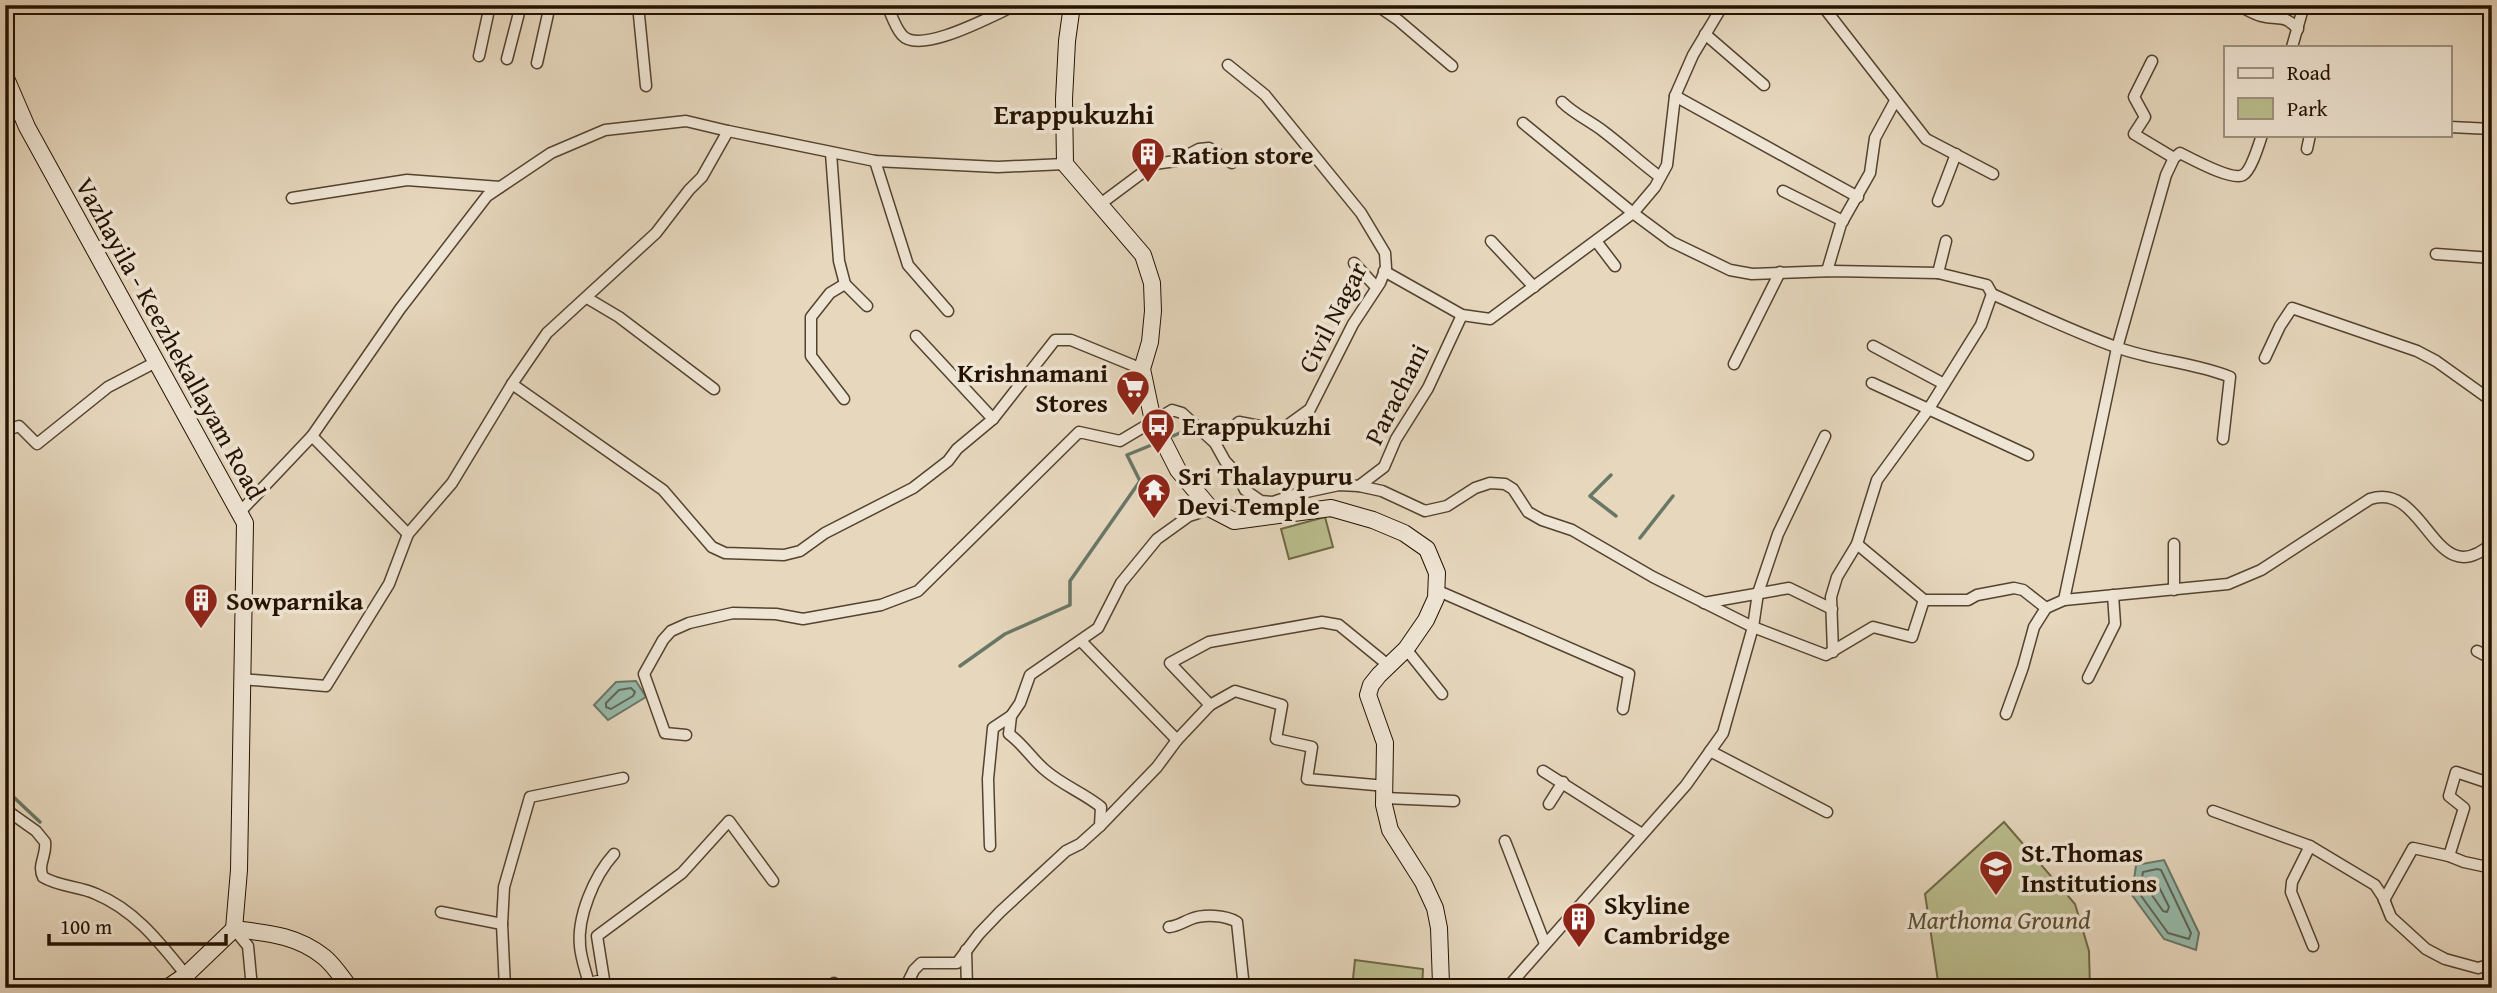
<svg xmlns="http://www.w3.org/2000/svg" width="2497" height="993" viewBox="0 0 2497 993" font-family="'Gentium Book Plus',serif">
  <rect width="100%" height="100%" fill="#e6d7bd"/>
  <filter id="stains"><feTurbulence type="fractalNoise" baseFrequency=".00286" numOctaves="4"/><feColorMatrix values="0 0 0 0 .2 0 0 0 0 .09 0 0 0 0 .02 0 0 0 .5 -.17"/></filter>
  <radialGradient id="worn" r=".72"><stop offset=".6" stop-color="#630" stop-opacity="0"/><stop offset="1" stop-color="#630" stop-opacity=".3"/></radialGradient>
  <g fill="#babd8d" stroke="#6f6846" stroke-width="2">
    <polygon points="1325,517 1333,547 1289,559 1281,529"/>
    <polygon points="2004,822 2075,904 2089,951 2090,988 1939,988 1925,894"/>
    <polygon points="1355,960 1423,969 1422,988 1352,988"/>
  </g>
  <g fill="#97baab" stroke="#697767" stroke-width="2">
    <polygon points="636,681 646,697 608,720 594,705 616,682"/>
    <polygon points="2164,860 2199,933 2196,950 2164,939 2132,895 2136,865"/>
  </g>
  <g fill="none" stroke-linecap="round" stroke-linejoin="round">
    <g stroke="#5e6656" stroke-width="2">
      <polygon points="631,688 635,692 633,696 611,709 606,707 606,703 619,690"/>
      <polygon points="2157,869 2161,870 2191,933 2189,939 2168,933 2139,893 2143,872"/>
      <polygon points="2153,879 2156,881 2169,907 2167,912 2163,911 2149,891 2150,881"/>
    </g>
    <g stroke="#697767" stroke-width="3.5">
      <polyline points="1173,436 1182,432"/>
      <polyline points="1611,475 1590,496 1616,516"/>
      <polyline points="1640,538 1673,496"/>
      <polyline points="960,666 1005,634 1070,605 1070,581 1140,481 1127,455 1154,444"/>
      <polyline points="5,789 40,822"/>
    </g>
    <g stroke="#54432f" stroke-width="13">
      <g id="street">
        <polyline points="638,5 646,86"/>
        <path d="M887 5C891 14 895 27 902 35 920 56 995 14 1016 5"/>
        <polyline points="1380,5 1382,9 1398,20 1452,66"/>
        <polyline points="1822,5 1926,139 1993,174"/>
        <path d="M2239 6C2246 9 2254 14 2261 16 2278 21 2283 13 2298 29"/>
        <polyline points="1705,34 1764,85"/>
        <polyline points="2292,47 2304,5"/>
        <polyline points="479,56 490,5"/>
        <polyline points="507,59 521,5"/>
        <polyline points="2152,61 2134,97 2145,117 2134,134 2174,158"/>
        <polyline points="537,63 550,5"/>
        <polyline points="1675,96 1858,197"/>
        <path d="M1562 102C1574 114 1590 121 1603 131 1623 146 1641 163 1660 177"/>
        <polyline points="1523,123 1633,213 1672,242 1730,270 1752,274 1833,271 1938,273 1987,285 1992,294 1981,325 1928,410 1877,480 1857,544 1837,577 1831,597 1833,652"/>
        <polyline points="2450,127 2492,129"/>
        <polyline points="2307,149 2310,135"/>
        <polyline points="831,153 839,261 845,284 867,306"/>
        <polyline points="875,161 908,265 948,311"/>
        <polyline points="1783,191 1843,221"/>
        <polyline points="292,198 407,180 500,187"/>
        <polyline points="1938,201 1956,154"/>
        <polyline points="1099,205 1154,164 1176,161 1199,149 1209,148 1232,163"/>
        <polyline points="1491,241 1534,287"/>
        <polyline points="1596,241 1615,266"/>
        <polyline points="2436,254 2492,258"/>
        <polyline points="1354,263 1376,287"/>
        <polyline points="1384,271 1462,315 1490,319 1633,213 1655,187 1667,165 1675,96 1693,55 1723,5"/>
        <polyline points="1827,271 1841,224 1870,173 1875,138 1895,101"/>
        <polyline points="1938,273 1946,241"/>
        <path d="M1992 294C2033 312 2074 332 2116 347 2153 361 2193 362 2230 377L2223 439"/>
        <polyline points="587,298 619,317 714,389"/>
        <polyline points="916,336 993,419"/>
        <polyline points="1873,346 1944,384"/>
        <polyline points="2265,358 2280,326 2292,308 2417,351 2436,361 2492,401"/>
        <polyline points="1734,364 1780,272"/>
        <polyline points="1872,383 2028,455"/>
        <polyline points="512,384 663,490 712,547 725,553 784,555 800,551 825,533 913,488 948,461 957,449 993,419 1055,340 1071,340 1142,369"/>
        <polyline points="844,399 811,356 811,317 830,293 845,284"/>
        <polyline points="5,431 19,426 37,444 108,387 156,362"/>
        <polyline points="312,436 400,309 487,196 551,153 605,130 686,121 728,131"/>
        <polyline points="1215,443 1239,422 1281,430 1310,409 1353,324 1380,283 1386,268 1385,253 1361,213 1265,95 1228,65"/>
        <polyline points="1359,486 1384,467 1396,439 1428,388 1462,315"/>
        <polyline points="239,513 312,436 408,534"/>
        <polyline points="1857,544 1924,600"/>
        <polyline points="1436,590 1629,674 1623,709"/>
        <polyline points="2174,590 2174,544"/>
        <path d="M2064 600 2117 348 2166 175 2174 158 2180 153C2192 159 2232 181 2243 175 2251 171 2259 144 2262 135"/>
        <polyline points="1704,603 1789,588 1832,609"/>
        <polyline points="1081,641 1177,740 1210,705 1170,663 1209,642 1322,622 1339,625 1388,665"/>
        <polyline points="1406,649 1442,694"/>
        <polyline points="2477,651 2492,659"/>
        <polyline points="2088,678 2115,624 2113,595"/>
        <polyline points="241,679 326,686 389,584 408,534 452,483 512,384 547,333 656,233 689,190 702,177 728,131 875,161 998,167 1065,164"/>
        <polyline points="1210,705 1235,691 1282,705 1276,739 1312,747 1307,779 1386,786"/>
        <polyline points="2006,714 2023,667 2034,627 2046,608"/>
        <path d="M686 735 665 733 644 674 663 640 671 631 689 623 733 613 776 614 803 619 881 605 918 591 1079 432 1120 441 1172 410 1182 413 1215 443 1225 461 1238 475 1245 490 1261 501 1273 502 1297 494 1339 485 1359 486 1382 491 1425 511 1447 506 1475 488 1490 483 1505 484 1513 489 1528 512 1542 520 1572 530 1653 577 1753 627 1826 655 1873 627 1912 637 1924 600H1968L1977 595 2014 588 2023 590 2046 608 2064 600 2228 584 2261 570 2370 499C2426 480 2434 596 2492 543"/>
        <polyline points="1710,751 1827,812"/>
        <polyline points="1543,771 1642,834"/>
        <polyline points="2492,784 2456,772 2449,796 2464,808 2449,856 2464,862 2492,868"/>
        <polyline points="1385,798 1454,801"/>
        <polyline points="1549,804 1563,782"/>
        <path d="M5 809 36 831 45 842C47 855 37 865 43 877 59 887 80 886 96 894 135 910 160 943 186 975"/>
        <polyline points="2213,811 2310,846 2375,885 2383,897 2391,917 2426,949 2445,959 2478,968 2492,964"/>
        <polyline points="1100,826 1157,767 1177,740"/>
        <polyline points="1505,841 1545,944"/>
        <polyline points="990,846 988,779 993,728 1011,716"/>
        <polyline points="2310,846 2292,882 2291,892 2313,946"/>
        <polyline points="2384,900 2413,848 2449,856"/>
        <polyline points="441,912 502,924"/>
        <path d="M1169 927C1178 926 1183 922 1191 919 1204 914 1225 915 1237 922L1244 988"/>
        <polyline points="234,929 248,946 252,988"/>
        <polyline points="966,950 967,988"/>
        <path d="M589 984C586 972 581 959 580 946 577 917 594 876 614 854"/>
        <polyline points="605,986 597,936 682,873 729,821 773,881"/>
        <polyline points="505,988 502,924 504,887 530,797 623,778"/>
        <polyline points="832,988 834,983"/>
        <path d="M905 988 914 970 921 963H957L979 934 1000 912 1066 851 1080 844 1100 826 1101 807C1084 793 1062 785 1045 770 1032 759 1023 744 1009 734L1011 716 1020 703 1030 675 1098 628 1121 583 1157 539 1189 516 1211 509"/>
        <polyline points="1507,988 1686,785 1723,733 1753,627 1758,593 1778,534 1825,436"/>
      </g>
    </g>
    <g stroke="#241200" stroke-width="18">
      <g id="secondary">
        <polyline points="1072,5 1067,41 1064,99 1065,164 1143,255 1152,283 1153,311 1150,342 1142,369 1153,421 1178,470 1211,509 1234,521 1331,508 1373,520 1404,533 1427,549 1437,573 1436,598 1426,620 1406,649 1379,675 1371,685 1368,695 1385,743 1384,805 1390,830 1423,882 1435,908 1439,928 1441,984 1445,988"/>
        <polyline points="5,76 27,127 245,523 239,870 234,929"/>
        <path d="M234 929C267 933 297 935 324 957 334 965 342 978 350 988"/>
        <polyline points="167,988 186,975 234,929"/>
        <polyline points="575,988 598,984 608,988"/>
      </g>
    </g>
    <use href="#street" stroke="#efe5d4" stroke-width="10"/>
    <use href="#secondary" stroke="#efe5d4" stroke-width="16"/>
  </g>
  <defs>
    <g id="building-pin" transform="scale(1.75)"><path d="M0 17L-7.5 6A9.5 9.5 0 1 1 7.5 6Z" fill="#8f2418" stroke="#efe5d4"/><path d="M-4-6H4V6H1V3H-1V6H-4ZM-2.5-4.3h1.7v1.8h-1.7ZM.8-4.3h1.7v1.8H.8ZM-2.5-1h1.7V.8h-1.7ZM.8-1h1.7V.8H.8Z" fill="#fff"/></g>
    <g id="supermarket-pin" transform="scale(1.75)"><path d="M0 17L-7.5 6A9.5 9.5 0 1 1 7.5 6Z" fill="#8f2418" stroke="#efe5d4"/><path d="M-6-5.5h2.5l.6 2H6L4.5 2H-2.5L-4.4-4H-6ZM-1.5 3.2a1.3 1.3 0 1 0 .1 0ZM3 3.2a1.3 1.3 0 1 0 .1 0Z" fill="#fff"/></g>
    <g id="bus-pin" transform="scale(1.75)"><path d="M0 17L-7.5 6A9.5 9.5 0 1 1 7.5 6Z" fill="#8f2418" stroke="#efe5d4"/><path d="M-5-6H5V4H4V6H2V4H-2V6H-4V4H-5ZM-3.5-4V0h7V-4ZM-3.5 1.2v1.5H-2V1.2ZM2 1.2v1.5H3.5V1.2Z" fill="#fff"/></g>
    <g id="temple-pin" transform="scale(1.75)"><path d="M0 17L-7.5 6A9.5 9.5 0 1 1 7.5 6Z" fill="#8f2418" stroke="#efe5d4"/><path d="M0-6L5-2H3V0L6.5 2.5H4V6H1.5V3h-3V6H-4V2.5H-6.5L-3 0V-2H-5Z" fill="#fff"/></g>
    <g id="school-pin" transform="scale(1.75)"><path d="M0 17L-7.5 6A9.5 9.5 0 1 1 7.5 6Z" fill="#8f2418" stroke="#efe5d4"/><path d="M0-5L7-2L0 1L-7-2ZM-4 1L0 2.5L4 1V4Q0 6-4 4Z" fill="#fff"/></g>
  </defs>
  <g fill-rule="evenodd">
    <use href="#building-pin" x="1148" y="154"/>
    <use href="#supermarket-pin" x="1133" y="387"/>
    <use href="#bus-pin" x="1158" y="425"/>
    <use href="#temple-pin" x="1154" y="490"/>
    <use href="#building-pin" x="201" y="600"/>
    <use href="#school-pin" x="1996" y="867"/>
    <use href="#building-pin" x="1579" y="919"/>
  </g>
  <g text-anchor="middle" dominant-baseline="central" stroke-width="7" stroke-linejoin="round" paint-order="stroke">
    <g font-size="26" font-weight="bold" fill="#241200" stroke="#efe5d4" text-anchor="start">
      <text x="1172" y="154">Ration store</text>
      <text x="1108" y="372" text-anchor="end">Krishnamani<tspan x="1108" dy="30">Stores</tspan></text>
      <text x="1182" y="425">Erappukuzhi</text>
      <text x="1178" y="475">Sri Thalaypuru<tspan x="1178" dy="30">Devi Temple</tspan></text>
      <text x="226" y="600">Sowparnika</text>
      <text x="2021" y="852">St.Thomas<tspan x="2021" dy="30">Institutions</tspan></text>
      <text x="1604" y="904">Skyline<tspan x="1604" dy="30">Cambridge</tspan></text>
    </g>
    <g font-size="26" fill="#241200" stroke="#efe5d4">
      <text transform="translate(1332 317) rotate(-63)">Civil Nagar</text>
      <text transform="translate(171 338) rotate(61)">Vazhayila - Keezhekallayam Road</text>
      <text transform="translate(1396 394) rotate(-63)">Parachani</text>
    </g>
    <g font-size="26" font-style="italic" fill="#584e31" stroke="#efe5d4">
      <text x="1999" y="919">Marthoma Ground</text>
    </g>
    <g font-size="28" font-weight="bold" fill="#241200" stroke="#efe5d4">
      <text x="1074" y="113">Erappukuzhi</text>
    </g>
  </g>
  <rect width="2497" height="993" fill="none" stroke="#e6d7bd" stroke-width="28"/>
  <rect x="7" y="7" width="2483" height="979" fill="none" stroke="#241200" stroke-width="3.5"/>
  <rect x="14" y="14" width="2469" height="965" fill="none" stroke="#241200" stroke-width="2"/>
  <rect x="2224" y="46" width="228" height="91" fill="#efe5d4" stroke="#9e917f" stroke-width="2"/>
  <rect x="2238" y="68" width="35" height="10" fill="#efe5d4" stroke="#9e917f" stroke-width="2"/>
  <text x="2287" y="80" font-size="21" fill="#241200">Road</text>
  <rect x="2238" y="98" width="35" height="21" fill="#babd8d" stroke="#9e917f" stroke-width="2"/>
  <text x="2287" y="116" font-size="21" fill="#241200">Park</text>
  <path d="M49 934v10h177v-10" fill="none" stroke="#241200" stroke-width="3.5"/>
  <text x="60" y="934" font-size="21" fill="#241200" stroke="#efe5d4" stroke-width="5" paint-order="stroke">100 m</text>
  <rect width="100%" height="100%" filter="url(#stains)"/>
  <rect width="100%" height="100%" fill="url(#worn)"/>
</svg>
